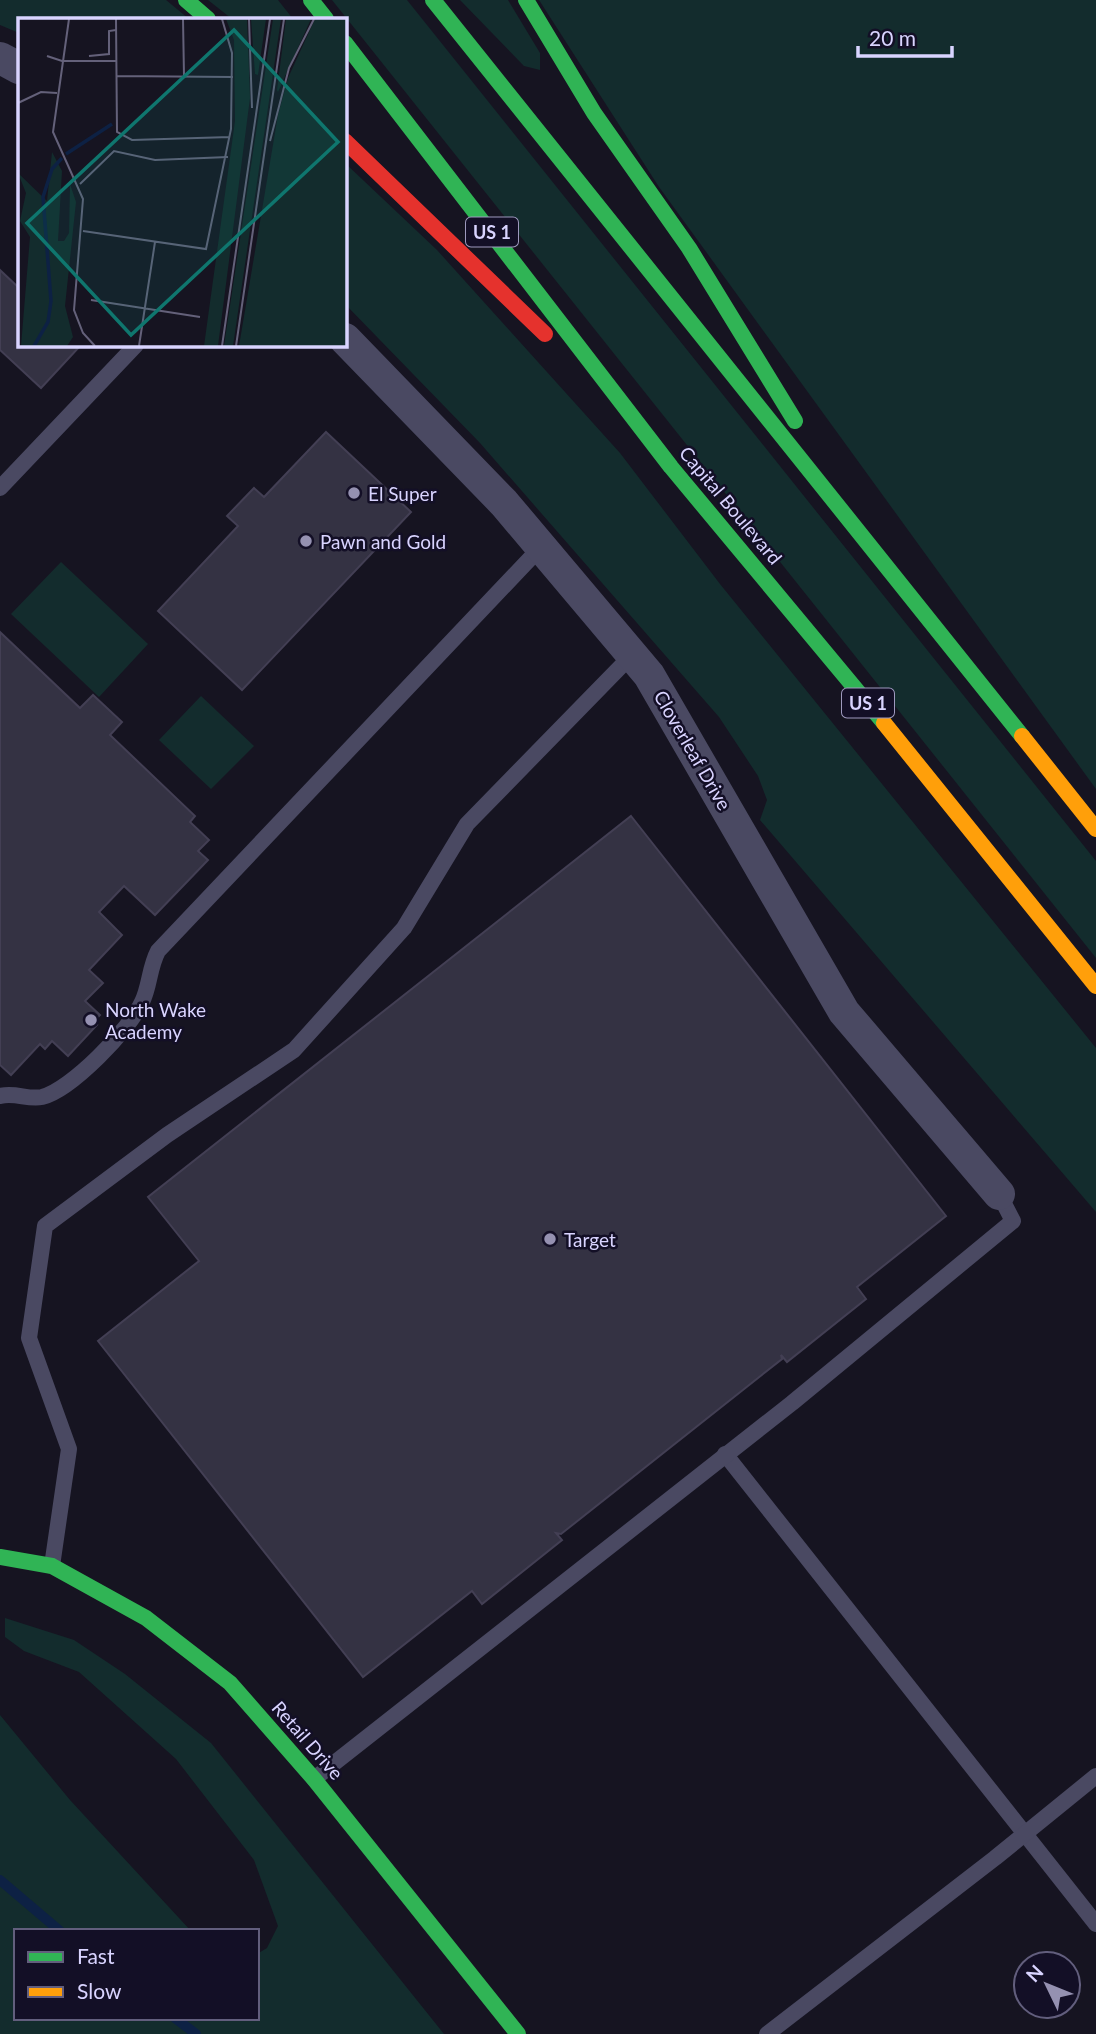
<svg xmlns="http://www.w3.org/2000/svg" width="1096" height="2034" viewBox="0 0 1096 2034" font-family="Lato,sans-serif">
  <rect width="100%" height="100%" fill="#161421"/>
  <g fill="#132c2d">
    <polygon points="0,0 166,0 189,19 19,19 19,33 0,25"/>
    <polygon points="208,0 278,0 293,19 232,19"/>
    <polygon points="332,0 407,0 1096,861 1096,958"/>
    <polygon points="460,0 508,0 540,53 540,70 524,66"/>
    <polygon points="539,0 1096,0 1096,789 659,187"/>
    <polygon points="345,163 437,250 620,453 720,584 1096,1048 1096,1212 760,820 767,800 758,776 719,717 480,443 345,304"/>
    <polygon points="61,562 148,644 99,697 11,614"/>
    <polygon points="201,696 254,746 211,789 159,740"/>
    <polygon points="5,1618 74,1640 125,1674 211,1743 444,2034 0,2034 0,1715 70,1800 191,1931 16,1931 16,2018 257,2018 257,1954 267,1948 278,1926 254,1860 176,1759 79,1672 24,1651 5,1637"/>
  </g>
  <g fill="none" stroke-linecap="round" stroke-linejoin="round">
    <g stroke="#0d2144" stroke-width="10">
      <polyline points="0,1880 60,1931"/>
      <polyline points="175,2018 196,2034"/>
    </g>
  </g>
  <g fill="#343243" stroke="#433f54" stroke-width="2">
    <polygon points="0,270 19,288 19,345 81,345 41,388 0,350"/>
    <polygon points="326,432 411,512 242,690 158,611 238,526 227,516 254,488 264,497"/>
    <polygon points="0,632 80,708 93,695 122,722 110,735 195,816 190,822 209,840 198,851 208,860 155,915 124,886 99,912 122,935 89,970 103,983 85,1001 100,1015 93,1022 97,1025 68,1056 52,1041 45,1049 40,1044 11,1075 0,1065"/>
    <polygon points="631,816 946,1216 857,1287 866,1299 787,1362 781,1355 782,1359 561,1534 556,1533 562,1540 482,1604 472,1591 363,1677 98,1341 199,1261 148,1197"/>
  </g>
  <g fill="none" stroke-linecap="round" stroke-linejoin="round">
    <g stroke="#4a4962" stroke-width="16">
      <polyline points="0,488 136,345"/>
      <path d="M0 1096C15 1092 28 1100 42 1097 71 1090 130 1029 142 1002 150 986 149 968 158 951L541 547"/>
      <polyline points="725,1454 1096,1924"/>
      <polyline points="52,1566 69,1449 29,1338 45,1226 167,1135 294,1050 404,928 467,824 632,655"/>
      <polyline points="314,1779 792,1403 1013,1221 999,1194"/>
      <polyline points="767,2034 995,1858 1096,1776"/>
    </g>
    <g stroke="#4a4962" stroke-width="32">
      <polyline points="0,58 19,68"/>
      <polyline points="345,339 504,503 649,675 844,1012 999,1194"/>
    </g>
    <g stroke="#30b455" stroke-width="16">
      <polyline points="186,0 208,19"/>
      <polyline points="311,0 326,19"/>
      <polyline points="433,0 1022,736"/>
      <polyline points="526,0 594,113 689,248 795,421"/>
      <polyline points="345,43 671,467 884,723"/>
      <polyline points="0,1557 52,1566 146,1618 230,1683 314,1779 518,2034"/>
    </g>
    <g stroke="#ff9f0a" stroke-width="16">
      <polyline points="884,723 1096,986"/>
      <polyline points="1022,736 1096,829"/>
    </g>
    <polyline stroke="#e5322d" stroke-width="16" points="345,141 545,334"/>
  </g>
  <g fill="#9591b1" stroke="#130f26" stroke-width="2.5">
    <circle cx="354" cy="493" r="7"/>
    <circle cx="306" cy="541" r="7"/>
    <circle cx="91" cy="1020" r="7"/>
    <circle cx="550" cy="1239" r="7"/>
  </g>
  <g text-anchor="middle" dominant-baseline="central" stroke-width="5" stroke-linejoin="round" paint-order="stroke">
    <g fill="#130f26" stroke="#9e99be" stroke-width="2">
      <rect x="466" y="217.5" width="52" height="29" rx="5"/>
      <rect x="842" y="688.5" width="52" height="29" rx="5"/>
    </g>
    <g font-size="18" font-weight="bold" fill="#d9d4ff">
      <text x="492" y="232">US 1</text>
      <text x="868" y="703">US 1</text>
    </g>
    <g font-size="19" fill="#d9d4ff" stroke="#130f26" text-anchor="start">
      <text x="368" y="493">El Super</text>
      <text x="320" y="541">Pawn and Gold</text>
      <text x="105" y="1009">North Wake<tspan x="105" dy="22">Academy</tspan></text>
      <text x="564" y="1239">Target</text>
    </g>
    <g font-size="19" fill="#d9d4ff" stroke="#130f26">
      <text transform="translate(731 505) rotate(50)">Capital Boulevard</text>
      <text transform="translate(693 750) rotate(60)">Cloverleaf Drive</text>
      <text transform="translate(308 1740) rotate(49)">Retail Drive</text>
    </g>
  </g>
  <g transform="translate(18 18)">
    <rect width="329" height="329" fill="#161421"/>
    <path d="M208 1H229L232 80 200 328H186L217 103 216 22ZM233 1H248L240 57 237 56ZM255 1H263L215 328H206ZM268 1H293L260 74 259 72ZM297 1H329V328H221L260 97 270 60ZM34 134 44 153 40 223H46L51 215 52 166 58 184 47 288 55 319 49 328H3L12 219 2 203 8 175 0 155 29 183Z" fill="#132c2d"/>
    <path fill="none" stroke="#0d2144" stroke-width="3.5" d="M48 136 94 106M16 328 30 304 33 283 25 179 34 151 44 140"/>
    <path fill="none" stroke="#64617a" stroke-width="2" d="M51 1 35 114 65 181 56 292 65 315 77 328M98 1 99 114 114 122 212 119M165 1 166 58M231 1 234 90M29 38 44 43H98M71 38 91 36V13L98 12M98 58 215 59M0 85 23 74 39 75M252 123 271 50 296 1M62 166 96 133 137 142 210 139M65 213 188 231 213 111 214 35 204 1M73 282 182 299M121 328 137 224M204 328 252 1M218 328 266 1"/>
    <path fill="#0f766e" fill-opacity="0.15" stroke="#0f766e" stroke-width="3.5" d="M216 12 320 124 113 317 9 205Z"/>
    <rect width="329" height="329" fill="none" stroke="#d9d4ff" stroke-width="3.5"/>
  </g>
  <rect x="14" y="1929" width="245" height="91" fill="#130f26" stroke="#625e7d" stroke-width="2"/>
  <rect x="28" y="1952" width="35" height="10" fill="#30b455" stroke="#625e7d" stroke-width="2"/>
  <text x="77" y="1964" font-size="21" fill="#d9d4ff">Fast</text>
  <rect x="28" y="1987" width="35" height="10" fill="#ff9f0a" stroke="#625e7d" stroke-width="2"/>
  <text x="77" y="1999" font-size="21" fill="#d9d4ff">Slow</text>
  <g transform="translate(1047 1985) rotate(313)"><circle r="33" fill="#130f26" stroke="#625e7d" stroke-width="2"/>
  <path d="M0-5L12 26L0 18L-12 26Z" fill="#9591b1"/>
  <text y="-10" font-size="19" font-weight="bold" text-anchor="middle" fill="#d9d4ff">N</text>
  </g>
  <path d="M858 46v10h94v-10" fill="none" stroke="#d9d4ff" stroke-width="3.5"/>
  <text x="869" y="46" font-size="21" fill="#d9d4ff" stroke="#130f26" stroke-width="5" paint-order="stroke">20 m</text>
</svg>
